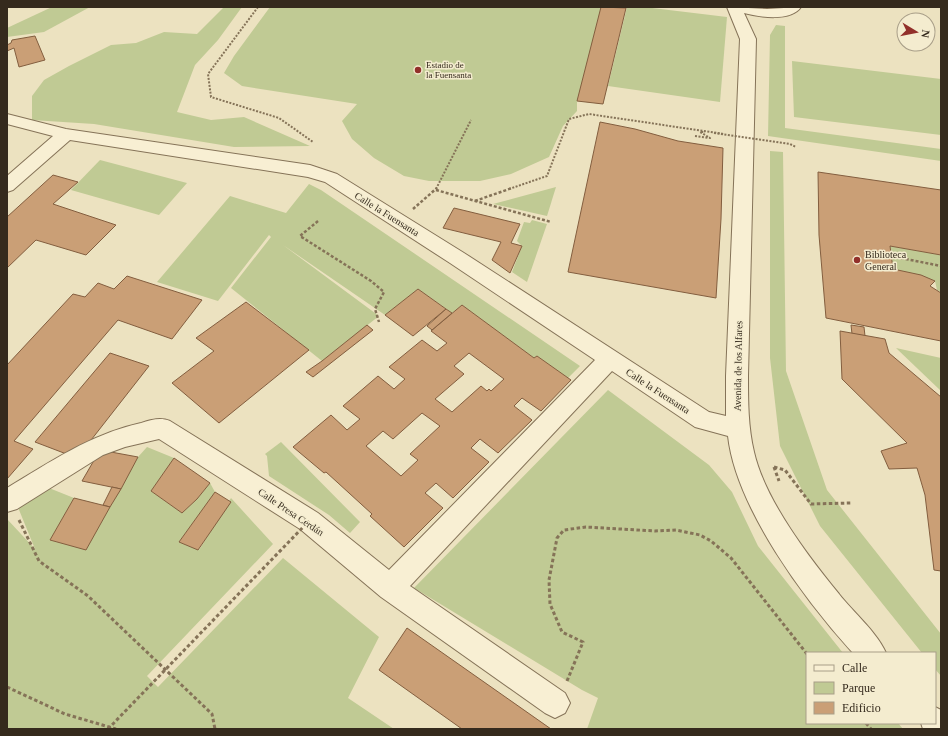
<svg xmlns="http://www.w3.org/2000/svg" width="948" height="736" viewBox="0 0 948 736" font-family="Georgia,serif">
  <rect width="100%" height="100%" fill="#ece2c0"/>
  <g fill="#c0ca94">
    <polygon points="52,7 90,7 44,32 7,37 7,28"/>
    <polygon points="224,7 242,7 218,40 195,65 177,112 211,120 244,117 310,146 234,147 94,124 32,120 32,96 44,80 69,66 111,45 136,43 164,32 197,34"/>
    <polygon points="270,7 624,7 603,104 577,101 577,111 563,126 549,157 511,174 480,181 429,181 404,176 374,158 352,139 342,121 357,104 242,86 224,73 234,56"/>
    <polygon points="627,7 644,7 727,17 720,102 608,86"/>
    <polygon points="776,25 785,26 785,128 941,149 941,161 768,136 770,35"/>
    <polygon points="792,61 941,79 941,135 794,117"/>
    <polygon points="770,151 783,152 786,371 827,490 941,634 941,676 935,669 935,653 922,653 820,526 780,446 770,358"/>
    <polygon points="100,160 187,183 159,215 71,190"/>
    <polygon points="309,184 321,190 580,366 568,378 537,356 534,358 462,305 452,313 418,289 385,315 283,245 379,316 322,361 231,288 271,237 269,235 218,301 157,282 230,196 286,213"/>
    <polygon points="556,187 547,216 493,204"/>
    <polygon points="532,220 547,224 527,282 512,272 522,246 517,241 524,222 530,223"/>
    <polygon points="890,246 941,255 941,292 937,290 935,281 893,269"/>
    <polygon points="896,348 941,358 941,391"/>
    <polygon points="608,390 709,465 732,492 758,546 843,653 807,653 807,723 898,723 903,729 587,729 598,698 582,690 414,588"/>
    <polygon points="281,442 360,522 350,533 329,515 269,476 267,456 265,454"/>
    <polygon points="147,447 174,458 151,491 182,513 197,499 210,483 215,492 179,542 199,550 231,498 273,544 147,676 158,687 283,558 379,637 348,698 394,729 7,729 7,519 35,549 15,500 44,486 74,498 50,540 86,549 138,457"/>
  </g>
  <g fill="#ca9f76" stroke="#835e3f" fill-rule="evenodd">
    <polygon points="601,7 626,8 603,104 577,101"/>
    <polygon points="35,36 45,60 19,67 14,48 7,51 7,45 11,43 12,40"/>
    <polygon points="600,122 635,129 678,141 723,148 721,219 716,298 568,272"/>
    <polygon points="818,172 941,190 941,255 890,246 893,269 921,275 935,281 930,286 941,293 941,341 826,318 819,235"/>
    <polygon points="53,175 78,182 53,204 116,225 86,255 36,240 7,268 7,217"/>
    <polygon points="454,208 520,224 511,243 522,246 510,273 492,260 501,242 443,228"/>
    <polygon points="127,276 202,300 172,339 118,320 14,441 33,449 7,479 7,365 73,294 85,297 98,283 114,289"/>
    <polygon points="418,289 446,309 413,336 385,315"/>
    <polygon points="246,302 309,350 219,423 172,383 214,351 196,338"/>
    <path d="M462 305 534 358 537 356 571 380 541 411 522 398 514 406 532 420 498 453 480 439 471 448 489 462 453 498 436 483 425 493 443 508 404 547 370 516 372 514 326 472 324 473 293 447 331 415 347 430 360 419 343 406 378 376 394 389 405 379 389 367 422 340 437 351 447 343 431 331ZM469 353 504 379 491 391 489 389 487 391 481 386 452 412 435 399 464 374 454 366ZM422 413 440 426 410 454 418 460 401 476 366 446 383 431 393 439Z"/>
    <polygon points="446,309 452,313 432,330 427,326"/>
    <polygon points="367,325 373,330 313,377 306,372 322,361"/>
    <polygon points="851,325 864,327 865,336 852,334"/>
    <polygon points="840,331 885,339 889,353 941,397 941,571 934,570 925,495 917,468 889,469 881,451 907,443 842,379"/>
    <polygon points="110,353 149,366 77,458 35,442"/>
    <polygon points="100,450 138,457 121,489 82,481"/>
    <polygon points="174,458 210,483 197,499 182,513 151,491"/>
    <polygon points="112,487 121,489 110,507 103,505"/>
    <polygon points="215,492 231,502 198,550 179,542"/>
    <polygon points="74,498 110,507 86,550 50,540"/>
    <polygon points="407,628 551,729 462,729 379,670"/>
  </g>
  <g fill="none" stroke-linecap="round" stroke-linejoin="round">
    <g stroke="#857358" stroke-width="2">
      <g id="minor">
        <path d="M727 7 767 9 801 7C791 22 759 17 744 13L756 39 748 376C748 401 748 427 754 452 765 500 808 556 839 594 853 612 877 632 886 653H853C805 600 736 508 728 436L695 427 612 371 410 586 565 693 570 703 565 713 555 718 545 713 381 597 300 529 159 439 125 447 103 455 17 509 7 512V488C50 462 91 434 141 423 151 420 160 417 170 421L318 513 389 570 595 360 450 263 325 182 308 177 70 140 13 190 7 192V176L53 136 7 124V114L66 129 310 165 337 174 464 253 709 412 726 416V376L740 39Z"/>
        <polygon points="935,707 941,710 941,729 923,729 921,723 935,723"/>
      </g>
    </g>
    <g stroke="#857358" stroke-width="2" stroke-dasharray="2 1.5" stroke-linecap="butt">
      <polyline points="258,7 208,74 211,97 279,118 313,142"/>
      <polyline points="695,136 710,138 700,132 705,132"/>
      <polyline points="436,189 471,120"/>
      <polyline points="509,189 547,176 569,119 589,114 724,134"/>
    </g>
    <g stroke="#857358" stroke-width="2.5" stroke-dasharray="3 2" stroke-linecap="butt">
      <polyline points="436,190 551,222"/>
      <polyline points="475,201 512,188"/>
      <polyline points="413,209 437,188"/>
      <polyline points="318,221 300,236 371,281 384,292 375,309 379,322"/>
      <polyline points="891,256 941,266"/>
    </g>
    <g stroke="#857358" stroke-width="3" stroke-dasharray="3.5 2.5" stroke-linecap="butt">
      <polyline points="774,467 785,470 811,504 851,503"/>
      <polyline points="774,467 779,481"/>
      <polyline points="19,520 39,561 88,596 212,714 215,729"/>
      <polyline points="567,681 583,642 562,632 550,604 549,580 557,538 564,530 586,527 655,531 676,530 700,535 711,541 731,558 807,654"/>
      <polyline points="7,687 65,714 116,729"/>
      <polyline points="866,723 871,729"/>
    </g>
    <use href="#minor" fill="#f8efd3" fill-rule="evenodd"/>
    <polyline stroke="#857358" stroke-width="2" stroke-dasharray="2 1.5" stroke-linecap="butt" points="714,133 790,144 796,147"/>
    <polyline stroke="#857358" stroke-width="3" stroke-dasharray="3.5 2.5" stroke-linecap="butt" points="108,729 309,521"/>
  </g>
  <g fill="#92302a" stroke="#f4eccf" stroke-width="1.5">
    <circle cx="418" cy="70" r="4"/>
    <circle cx="857" cy="260" r="4"/>
  </g>
  <g text-anchor="middle" dominant-baseline="central" stroke-width="3" stroke-linejoin="round" paint-order="stroke">
    <g font-size="9" fill="#352a1d" stroke="#f4eccf" text-anchor="start">
      <text x="426" y="65">Estadio de<tspan x="426" dy="10">la Fuensanta</tspan></text>
    </g>
    <g font-size="10" fill="#352a1d" stroke="#f4eccf">
      <text transform="translate(387 214) rotate(32)">Calle la Fuensanta</text>
      <text transform="translate(738 366) rotate(-89)">Avenida de los Alfares</text>
      <text transform="translate(658 391) rotate(33)">Calle la Fuensanta</text>
      <text transform="translate(291 512) rotate(34)">Calle Presa Cerdán</text>
    </g>
    <g font-size="10" fill="#352a1d" stroke="#f4eccf" text-anchor="start">
      <text x="865" y="254">Biblioteca<tspan x="865" dy="12">General</tspan></text>
    </g>
  </g>
  <rect width="948" height="736" fill="none" stroke="#352a1d" stroke-width="16"/>
  <rect x="806" y="652" width="130" height="72" fill="#f4eccf" stroke="#a89e88"/>
  <rect x="814" y="665" width="20" height="6" fill="#f8efd3" stroke="#a89e88"/>
  <text x="842" y="672" font-size="12" fill="#352a1d">Calle</text>
  <rect x="814" y="682" width="20" height="12" fill="#c0ca94" stroke="#a89e88"/>
  <text x="842" y="692" font-size="12" fill="#352a1d">Parque</text>
  <rect x="814" y="702" width="20" height="12" fill="#ca9f76" stroke="#a89e88"/>
  <text x="842" y="712" font-size="12" fill="#352a1d">Edificio</text>
  <g transform="translate(916 32) rotate(100)"><circle r="19" fill="#f4eccf" stroke="#a89e88"/>
  <path d="M0-3L7 15L0 10L-7 15Z" fill="#92302a"/>
  <text y="-6" font-size="11" font-weight="bold" text-anchor="middle" fill="#352a1d">N</text>
  </g>
</svg>
